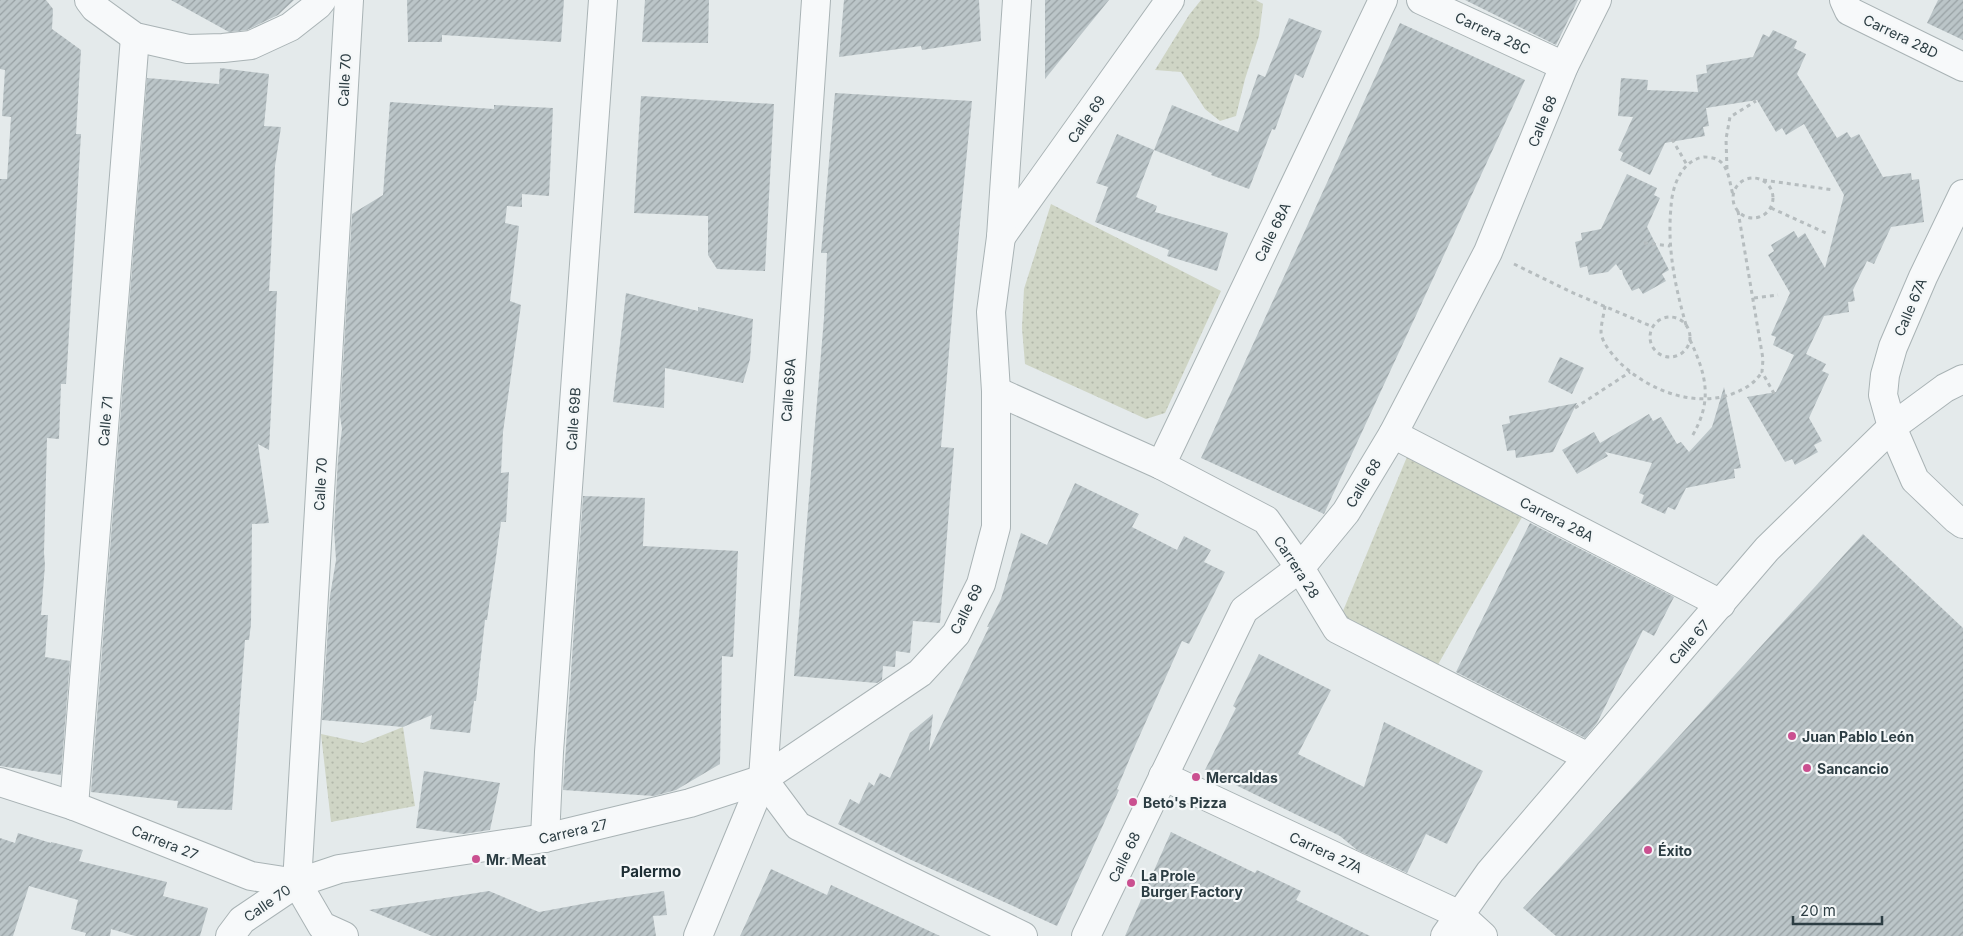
<svg xmlns="http://www.w3.org/2000/svg" width="1963" height="936" viewBox="0 0 1963 936" font-family="Inter,sans-serif">
  <defs>
    <pattern id="park-dots" width="8" height="8" patternUnits="userSpaceOnUse" patternTransform="scale(1.25)"><rect width="8" height="8" fill="#cfd5c5"/><path d="M2 2h.1M6 6h.1" fill="none" stroke="#b2b8aa" stroke-width="1.8" stroke-linecap="round"/></pattern>
    <pattern id="building-hatch" width="6" height="6" patternUnits="userSpaceOnUse" patternTransform="scale(1.25)"><rect width="6" height="6" fill="#bbc5c8"/><path d="M-1 1l2-2M0 6l6-6M5 7l2-2" fill="none" stroke="#98a1a4"/></pattern>
  </defs>
  <rect width="100%" height="100%" fill="#e4eaeb"/>
  <g fill="url(#park-dots)">
    <polygon points="1201,0 1256,0 1263,4 1259,36 1245,79 1236,116 1220,121 1205,109 1181,72 1155,70 1189,15"/>
    <polygon points="1051,204 1221,291 1165,413 1146,419 1025,364 1022,328 1024,289"/>
    <polygon points="1409,452 1533,498 1436,668 1338,623"/>
    <polygon points="403,727 415,806 331,822 321,734 363,743"/>
  </g>
  <g fill="url(#building-hatch)">
    <polygon points="0,0 46,0 53,9 52,29 81,50 76,134 81,134 66,384 61,384 59,439 47,438 44,553 45,565 41,615 48,615 45,657 70,661 61,775 0,766 0,179 7,179 11,117 2,116 5,70 0,69"/>
    <polygon points="171,0 294,0 278,15 247,30 229,32"/>
    <polygon points="407,0 564,0 561,42 442,35 442,42 408,42"/>
    <polygon points="645,0 709,0 708,43 642,42"/>
    <polygon points="844,0 979,0 981,41 922,50 921,46 839,57"/>
    <polygon points="1045,0 1109,0 1045,79"/>
    <polygon points="1465,0 1578,0 1556,45"/>
    <polygon points="1938,0 1963,0 1963,40 1927,23"/>
    <polygon points="1289,18 1322,31 1303,78 1295,74 1275,130 1272,129 1249,189 1211,175 1212,173 1154,150 1172,105 1238,132 1258,74 1265,77"/>
    <polygon points="1400,23 1525,80 1324,514 1201,458"/>
    <polygon points="1773,30 1797,41 1794,48 1806,54 1797,74 1837,138 1847,132 1851,138 1859,134 1883,177 1911,173 1912,180 1919,179 1924,222 1891,227 1874,264 1867,261 1853,290 1855,301 1848,302 1849,312 1824,316 1806,354 1826,364 1822,371 1829,374 1809,418 1822,441 1814,445 1818,452 1795,465 1792,459 1785,462 1747,397 1776,392 1794,355 1773,345 1776,337 1771,335 1790,293 1768,255 1774,251 1771,245 1794,231 1798,238 1805,233 1825,268 1844,195 1804,124 1786,135 1782,128 1776,132 1757,100 1706,108 1709,126 1703,127 1705,136 1665,143 1650,175 1620,160 1623,153 1618,150 1633,117 1618,116 1621,78 1648,80 1647,90 1698,92 1696,75 1707,73 1706,65 1753,57 1763,34 1769,37"/>
    <polygon points="220,68 269,74 264,126 281,127 275,166 271,254 269,291 277,291 269,450 258,444 269,523 252,524 251,624 249,640 245,640 232,810 177,808 178,801 91,792 147,78 219,84"/>
    <polygon points="835,93 972,101 959,233 941,447 954,448 940,623 913,621 910,653 896,651 895,667 883,666 882,680 877,683 794,676 824,318 827,253 821,253"/>
    <polygon points="641,96 774,104 765,271 717,269 708,255 708,216 634,213"/>
    <polygon points="390,102 494,109 494,105 553,108 549,196 522,194 522,207 507,206 505,223 519,226 510,301 521,305 503,432 501,473 509,472 506,522 501,522 487,620 485,620 476,701 474,701 470,733 430,729 432,715 403,727 322,720 330,596 336,560 334,529 338,459 342,429 340,416 352,214 383,195"/>
    <polygon points="1117,134 1154,150 1136,197 1157,206 1155,212 1228,233 1217,271 1167,256 1169,250 1095,222 1108,187 1096,183"/>
    <polygon points="1627,174 1657,188 1654,195 1660,198 1647,227 1669,270 1662,274 1666,281 1643,294 1639,288 1632,291 1623,275 1622,270 1620,270 1616,264 1608,272 1589,275 1587,266 1580,268 1575,242 1582,240 1581,233 1601,229"/>
    <polygon points="626,293 698,311 698,307 753,319 750,359 743,383 665,368 664,408 613,402"/>
    <polygon points="1560,357 1584,368 1572,394 1548,382"/>
    <polygon points="1724,387 1741,468 1734,469 1735,478 1686,488 1675,510 1668,507 1665,514 1641,503 1644,495 1639,493 1652,463 1605,452 1608,456 1577,474 1562,450 1594,432 1600,443 1649,414 1653,421 1661,417 1677,444 1681,442 1689,452 1712,427"/>
    <polygon points="1577,403 1553,452 1516,458 1515,450 1507,451 1502,425 1510,423 1509,416"/>
    <polygon points="1075,483 1139,514 1132,527 1177,550 1184,536 1211,550 1204,562 1225,572 1189,644 1182,641 1135,746 1117,789 1119,790 1057,926 907,858 838,824 850,799 859,804 869,782 874,786 880,773 890,778 910,733 933,714 929,751 989,627 987,627 1001,599 1021,533 1047,545"/>
    <polygon points="583,496 645,498 643,546 738,551 733,657 722,656 720,764 676,790 654,796 563,790"/>
    <polygon points="1530,523 1674,597 1654,636 1643,630 1597,723 1585,738 1456,672"/>
    <polygon points="1863,534 1963,628 1963,936 1556,936 1523,908"/>
    <polygon points="1259,654 1331,690 1298,754 1364,787 1384,722 1483,771 1447,844 1426,834 1407,873 1357,850 1340,836 1205,770 1236,708 1233,706"/>
    <polygon points="424,771 500,783 490,830 463,834 416,828"/>
    <polygon points="1171,832 1255,873 1257,870 1301,891 1296,900 1370,936 1125,936"/>
    <polygon points="18,833 51,843 51,842 83,850 79,861 167,882 163,896 208,908 200,936 135,936 111,929 110,936 85,936 86,933 71,929 78,900 29,886 13,936 0,936 0,838 15,843"/>
    <polygon points="771,869 827,895 831,885 940,936 740,936"/>
    <polygon points="489,891 539,912 593,902 664,891 667,915 653,916 656,936 432,936 369,910"/>
  </g>
  <g fill="none" stroke-linecap="round" stroke-linejoin="round">
    <g stroke="#a9b3b5" stroke-width="30">
      <g id="minor">
        <polyline points="89,0 95,8 135,37 188,49 223,48 251,45 290,27 318,5 322,0"/>
        <polyline points="1421,0 1564,66"/>
        <polyline points="1844,0 1849,11 1963,67"/>
        <polyline points="1963,194 1923,277 1893,347 1885,375 1883,395 1892,427 1915,480 1956,519 1963,524"/>
        <polyline points="1001,237 1170,0"/>
        <polyline points="996,391 1161,465 1266,520 1300,568 1337,629 1588,757"/>
        <polyline points="1393,434 1721,604"/>
        <polyline points="1161,465 1383,0"/>
        <polyline points="1163,776 1460,915 1483,936"/>
        <polyline points="763,779 816,0"/>
        <polyline points="763,779 798,826 1023,936"/>
        <polyline points="0,782 74,806 251,876 297,883 339,869 545,838 690,803 763,779"/>
        <polyline points="74,806 135,37"/>
        <polyline points="545,838 549,752 603,0"/>
        <polyline points="297,883 349,0"/>
        <polyline points="297,883 322,926 344,936"/>
        <polyline points="230,936 242,920 297,883"/>
        <polyline points="698,936 763,779 920,673 956,634 981,584 996,527 996,391 991,312 1001,237 1017,0"/>
        <polyline points="1086,936 1244,610 1300,568 1346,512 1393,434 1488,252 1564,66 1597,0"/>
        <polyline points="1445,936 1490,872 1767,549 1892,427 1945,388 1963,379"/>
      </g>
    </g>
    <g stroke="#b6bdbf" stroke-width="3" stroke-dasharray="4 4" stroke-linecap="butt">
      <polyline points="1672,139 1687,165"/>
      <polyline points="1727,169 1726,139 1730,117 1756,101"/>
      <circle cx="1753" cy="198" r="20"/>
      <polyline points="1763,180 1834,190"/>
      <polyline points="1771,208 1828,234"/>
      <polyline points="1738,211 1763,359 1762,372 1776,397"/>
      <polyline points="1644,243 1670,246"/>
      <polyline points="1514,264 1571,292 1653,327"/>
      <polyline points="1754,298 1778,295"/>
      <path d="M1605 306C1604 314 1601 324 1601 332 1602 343 1612 354 1619 362 1648 390 1693 408 1732 394 1745 389 1754 384 1762 372"/>
      <circle cx="1670" cy="337" r="20"/>
      <path d="M1686 325C1675 286 1667 248 1671 207 1672 187 1681 160 1704 157 1710 157 1717 158 1722 163 1729 171 1730 184 1733 195"/>
      <path d="M1690 340C1707 376 1713 402 1691 438"/>
      <polyline points="1575,408 1630,372"/>
    </g>
    <use href="#minor" stroke="#f7f9fa" stroke-width="28"/>
  </g>
  <g fill="#ca5090" stroke="#f4f7f8" stroke-width="2">
    <circle cx="1792" cy="736" r="5"/>
    <circle cx="1807" cy="768" r="5"/>
    <circle cx="1196" cy="777" r="5"/>
    <circle cx="1133" cy="802" r="5"/>
    <circle cx="1648" cy="850" r="5"/>
    <circle cx="476" cy="859" r="5"/>
    <circle cx="1131" cy="883" r="5"/>
  </g>
  <g text-anchor="middle" dominant-baseline="central" stroke-width="4.5" stroke-linejoin="round" paint-order="stroke">
    <g font-size="14" fill="#2c3d43" stroke="#f4f7f8">
      <text transform="translate(1493 33) rotate(25)">Carrera 28C</text>
      <text transform="translate(1901 36) rotate(26)">Carrera 28D</text>
      <text transform="translate(344 80) rotate(-87)">Calle 70</text>
      <text transform="translate(1086 119) rotate(-55)">Calle 69</text>
      <text transform="translate(1542 121) rotate(-68)">Calle 68</text>
      <text transform="translate(1272 232) rotate(-64)">Calle 68A</text>
      <text transform="translate(1910 307) rotate(-67)">Calle 67A</text>
      <text transform="translate(788 390) rotate(-86)">Calle 69A</text>
      <text transform="translate(573 419) rotate(-86)">Calle 69B</text>
      <text transform="translate(105 421) rotate(-85)">Calle 71</text>
      <text transform="translate(1363 483) rotate(-59)">Calle 68</text>
      <text transform="translate(320 484) rotate(-87)">Calle 70</text>
      <text transform="translate(1557 519) rotate(27)">Carrera 28A</text>
      <text transform="translate(1297 567) rotate(57)">Carrera 28</text>
      <text transform="translate(966 609) rotate(-63)">Calle 69</text>
      <text transform="translate(1689 642) rotate(-49)">Calle 67</text>
      <text transform="translate(573 831) rotate(-13)">Carrera 27</text>
      <text transform="translate(165 842) rotate(22)">Carrera 27</text>
      <text transform="translate(1326 852) rotate(25)">Carrera 27A</text>
      <text transform="translate(1124 857) rotate(-64)">Calle 68</text>
      <text transform="translate(267 903) rotate(-35)">Calle 70</text>
    </g>
    <g font-size="14" font-weight="bold" fill="#2c3d43" stroke="#f4f7f8" text-anchor="start">
      <text x="1802" y="736">Juan Pablo León</text>
      <text x="1817" y="768">Sancancio</text>
      <text x="1206" y="777">Mercaldas</text>
      <text x="1143" y="802">Beto's Pizza</text>
      <text x="1658" y="850">Éxito</text>
      <text x="486" y="859">Mr. Meat</text>
      <text x="1141" y="875">La Prole<tspan x="1141" dy="16">Burger Factory</tspan></text>
    </g>
    <g font-size="15" font-weight="bold" fill="#1e2e34" stroke="#f4f7f8">
      <text x="651" y="871">Palermo</text>
    </g>
  </g>
  <path d="M1793 916v8h89v-8" fill="none" stroke="#2c3d43" stroke-width="2.5"/>
  <text x="1800" y="916" font-size="15" fill="#2c3d43" stroke="#f4f7f8" stroke-width="4" paint-order="stroke">20 m</text>
</svg>
